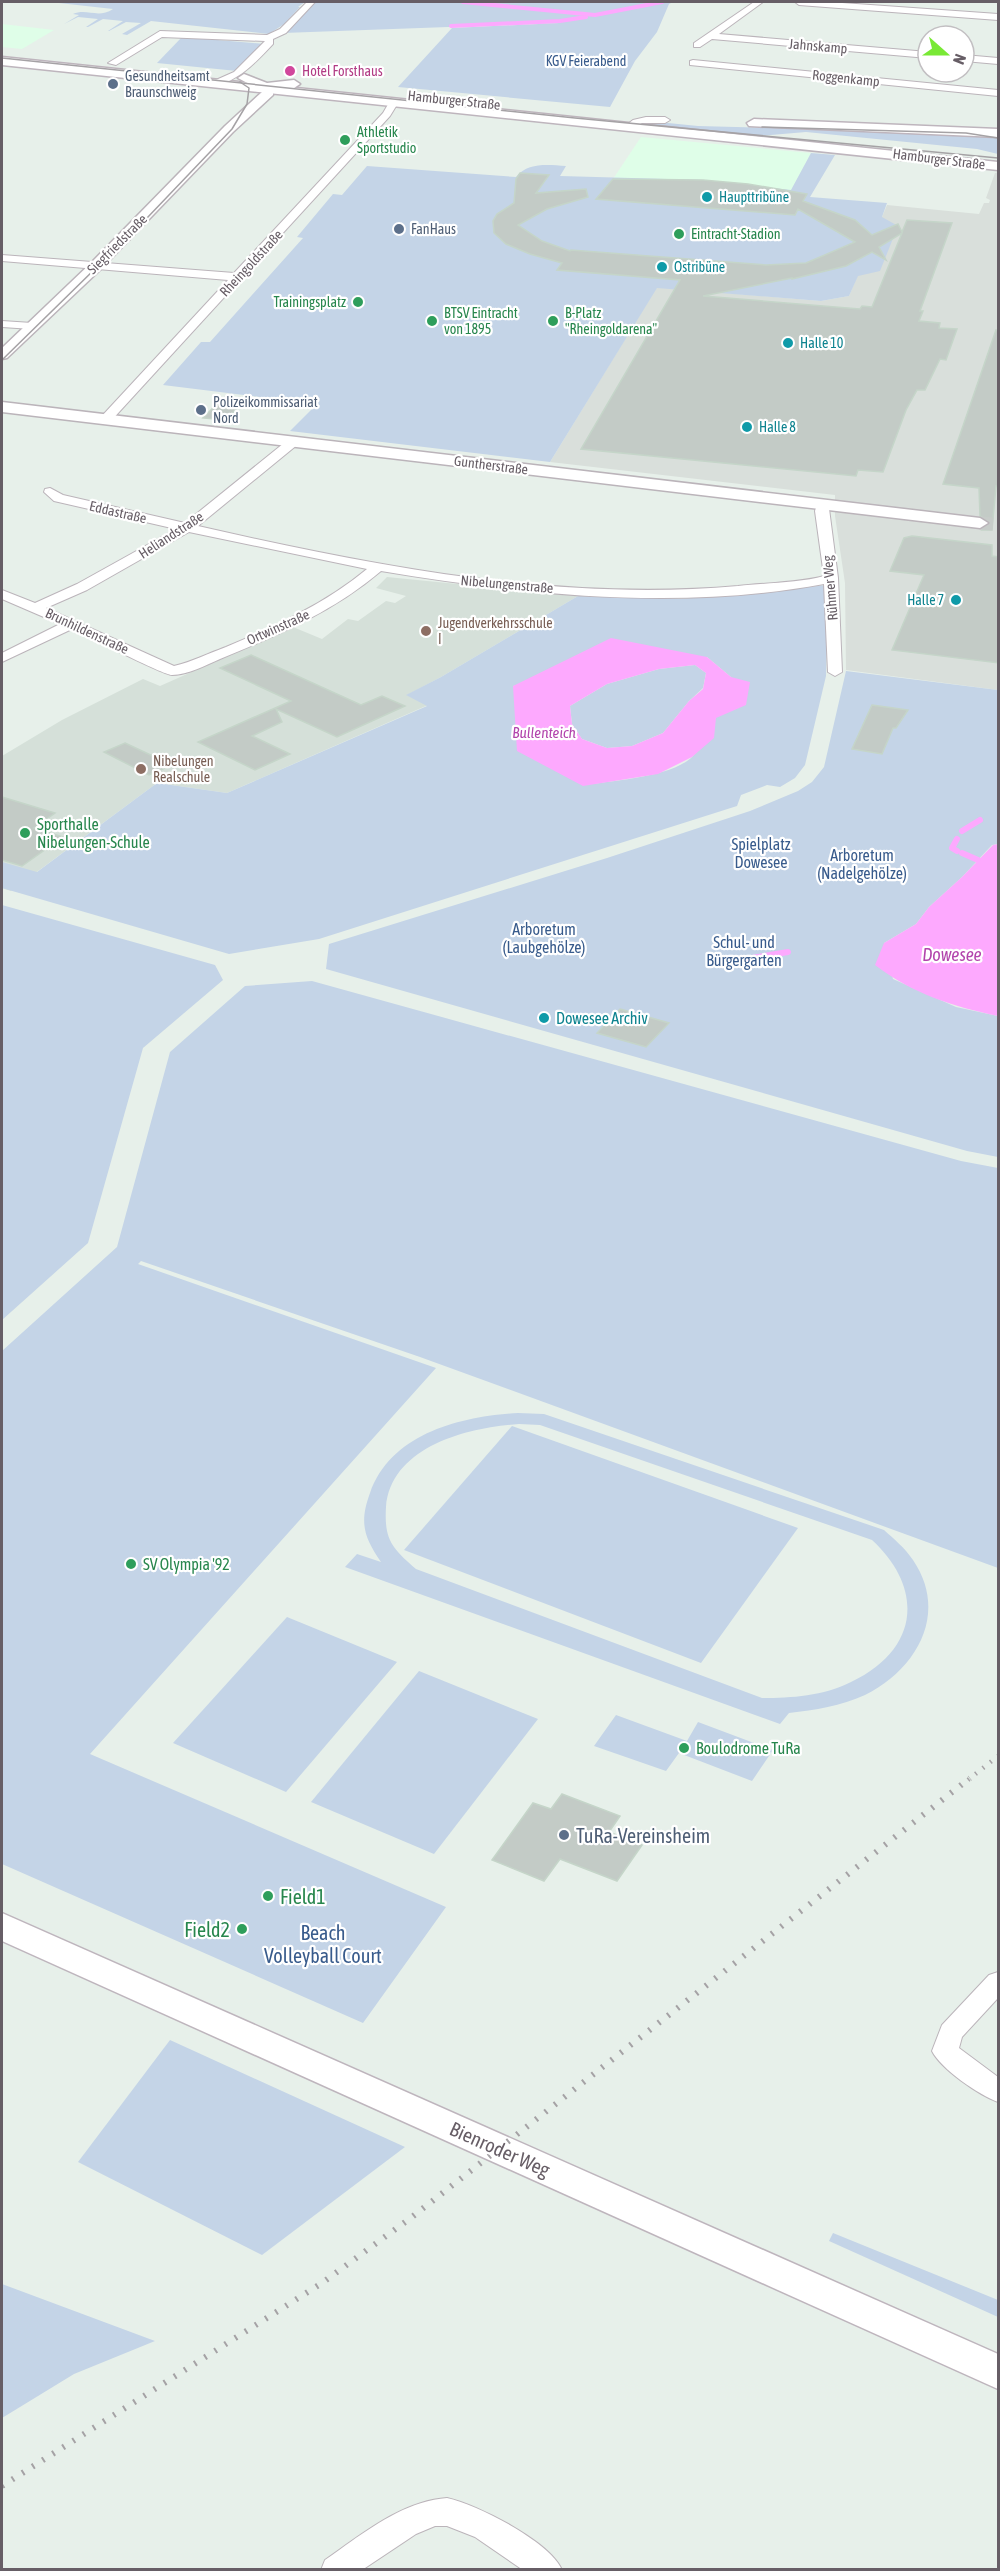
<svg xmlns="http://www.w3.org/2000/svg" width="1000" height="2571" viewBox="0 0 1000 2571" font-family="'Asap Condensed',sans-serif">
  <rect width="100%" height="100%" fill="#e7f0ea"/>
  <g fill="#dffee8">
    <polygon points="2,24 54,30 22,49 2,47"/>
    <polygon points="641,137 811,153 791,191 703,180 613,179"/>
  </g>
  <polygon fill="#d9dfdb" points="998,172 998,690 846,670 845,583 835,516 835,495 550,462 657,287 821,301 849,296 887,205 979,214 984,203 989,203 990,200 986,198 995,173"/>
  <polygon fill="#d5e0d9" points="387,577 578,596 441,677 407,695 428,705 227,793 157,783 11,891 2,888 2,756 62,720 143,679 160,686 293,627 322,639 348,619 358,621 386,601 395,603 406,596 376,588"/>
  <g fill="#c4d4e7" fill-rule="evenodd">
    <path d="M61 2H305L298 7H300L284 24 269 34 151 21 127 35 122 34 141 23 126 22 109 31H108L123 21 103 19 88 27H86L98 19 78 17 64 24 79 15 73 14C87 8 98 19 113 9L59 3Z"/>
    <polygon points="314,2 673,2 669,4 657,32 635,61 610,107 398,87 452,28 559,23 283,33"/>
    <polygon points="182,37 265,44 237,71 157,63"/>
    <polygon points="648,121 698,126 977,133 998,135 998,154 977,149 806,132 748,137 643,126"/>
    <path d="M811 153 835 155 810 197 887 203 882 217 898 226 880 271 858 276 849 296 821 301 657 288 550 462 290 431 317 404 163 385 201 342H210L303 238 297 237 333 194 342 195 367 166 516 177C528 162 548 165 566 166L560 176 703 180 791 190Z"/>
    <path d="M828 585 826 676 805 765 795 778 780 787 767 785 741 795 737 806 319 939 229 954 2 888V862L37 872 157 783 227 793 427 706 406 695 441 677 578 596 681 599ZM707 657 731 677C722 702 711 736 693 756 673 777 612 781 583 785L513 686Z"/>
    <polygon points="695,665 706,673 703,688 689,701 663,733 632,746 607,748 582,739 572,724 570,706 607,684 659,669"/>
    <polygon points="846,671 998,690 998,844 992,845 962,877 929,907 916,924 884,943 893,979 956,1007 998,1016 998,1157 967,1151 326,969 329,944 607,858 750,811 798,791 812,782 824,767"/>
    <polygon points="2,905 215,965 223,980 143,1048 88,1243 2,1320"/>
    <polygon points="312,981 961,1161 998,1168 998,1568 420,1357 141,1261 138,1264 436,1368 90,1754 446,1907 363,2023 2,1864 2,1351 117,1247 170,1052 245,986"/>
    <path d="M518 1413 544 1414 884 1530C894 1539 905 1548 913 1560 949 1613 917 1669 865 1695 841 1706 815 1710 789 1713L780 1724 345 1567 357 1554 381 1562C364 1537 359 1523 370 1493 391 1433 462 1416 518 1413ZM519 1424 540 1425 872 1540C925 1589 919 1650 851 1682 823 1696 792 1698 762 1698L416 1569C392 1548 384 1540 386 1507 391 1446 469 1427 519 1424Z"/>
    <polygon points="512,1426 798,1528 701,1663 404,1550"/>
    <polygon points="287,1617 397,1662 286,1792 173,1743"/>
    <polygon points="419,1671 538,1719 434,1854 311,1802"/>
    <polygon points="616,1715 687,1741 698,1722 773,1750 752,1781 679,1753 666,1771 594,1746"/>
    <polygon points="170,2040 405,2147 262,2255 78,2162"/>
    <polygon points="833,2233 998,2300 998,2317 829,2241"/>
    <polygon points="2,2284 155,2341 74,2374 2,2418"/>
  </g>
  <g fill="#fda9fe" fill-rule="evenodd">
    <path d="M611 638 707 657 731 677 750 682 746 705 716 718 714 738 692 757 658 774 583 786 517 751 513 686ZM695 665 706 673 703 689 689 701 663 733 632 746 607 748 582 739 572 724 570 706 607 684 659 669Z"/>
    <path d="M998 844V1016C954 1007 911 993 875 965L884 943 916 924 929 907 962 877 993 845Z"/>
  </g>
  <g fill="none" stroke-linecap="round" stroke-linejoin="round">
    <g stroke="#fda9fe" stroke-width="4">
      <polyline points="463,2 595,15 662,2"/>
      <polyline points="451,26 560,21 586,17"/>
    </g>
    <g stroke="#fda9fe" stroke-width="6">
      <polyline points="962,831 980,820"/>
      <polyline points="957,839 952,848 957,851"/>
      <polyline points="962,853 978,860"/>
      <polyline points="734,961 788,952"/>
    </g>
  </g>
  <g fill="#c3cbc6" stroke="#c5d5c9" stroke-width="1.5" fill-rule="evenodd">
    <path d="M520 173 549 175 536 193 586 189 588 197 547 209 518 225 542 241 570 251 571 250 766 265 806 263 855 242 798 209 795 215 596 199 613 179 703 180 748 184 807 194 803 201 855 220 872 235 898 224 902 232 907 220 952 223 920 311H923L919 321 940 323 939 328 957 329 946 360 940 359 925 390H917L906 410 883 472 858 470 856 476 581 449 680 280 557 270 562 263 530 254 506 244 494 233 493 221 497 214 514 203 516 179ZM902 233 872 307 862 306 860 309 703 296 792 278V279L846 266 872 252 886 260 879 247Z"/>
    <polygon points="996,330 999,331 999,487 996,486 992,530 982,530 990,522 980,516 979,488 943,484"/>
    <polygon points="222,399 245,401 225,420 203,418"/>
    <polygon points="912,536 992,545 992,556 999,557 999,663 892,650 924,575 890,571 904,538"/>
    <polygon points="251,655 361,705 382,696 405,706 337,737 276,709 282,722 252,736 290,754 255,770 198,742 291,701 220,668"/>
    <polygon points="872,705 908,710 896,728 893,728 882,754 852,749"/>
    <polygon points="125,743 172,765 149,775 104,752"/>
    <polygon points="2,797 55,813 34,828 63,837 22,866 2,860"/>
    <polygon points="620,1009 669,1023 646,1047 597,1033"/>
    <polygon points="562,1794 620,1816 609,1832 642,1845 617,1881 560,1859 544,1881 492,1860 533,1803 551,1809"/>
  </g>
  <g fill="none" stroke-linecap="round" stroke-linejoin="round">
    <polyline stroke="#c7ccc9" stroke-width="13" stroke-dasharray="13 7" stroke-linecap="butt" points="980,523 993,524"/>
    <g stroke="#bbb4ba" stroke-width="2">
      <g id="minor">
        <path d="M307 2H315L286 33 273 39V44C254 64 240 80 212 87L207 84 234 72 265 41 162 37 116 65 108 63 160 31 267 35 280 29Z"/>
        <polygon points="754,2 763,2 719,34 928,52 928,58 712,39 700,47 694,47 694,43"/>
        <polygon points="795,2 828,2 998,14 998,20 799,5"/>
        <polygon points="964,55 998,58 998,64 964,61"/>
        <polygon points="693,60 998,90 998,96 690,65 690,61"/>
        <polygon points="393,100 398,103 390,116 109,423 101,423 99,420 101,417 228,280 2,261 2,255 234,273 383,113 390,101"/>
        <polygon points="646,117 665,117 670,120 665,123 642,123 629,130 624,127 633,120"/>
        <polygon points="2,321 32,323 38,326 32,329 2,327"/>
        <path d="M293 438 299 442 297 445 198 526C373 566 557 602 738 586 764 583 799 583 824 576L815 511 818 501H828L838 578 842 672 835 676 828 672 824 584C680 611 525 595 381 571 333 612 278 635 220 659 206 665 188 675 172 675 163 675 88 636 72 629L2 662V653L60 624 2 599V590L35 603 77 584 176 529 54 501 44 492 45 489 50 488 63 495 185 523 289 439ZM189 532 367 569C325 604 276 626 226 647 209 653 192 662 174 666L46 608 87 590Z"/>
        <path d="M998 1972V1998L962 2037 959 2048 998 2077V2102C979 2095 941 2069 932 2051L942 2025 989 1975Z"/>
        <path d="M447 2498C478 2505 549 2541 562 2570H523L475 2537 447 2526H435L416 2534 362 2570H321L325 2560C361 2535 402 2501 447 2498Z"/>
      </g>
    </g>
    <g stroke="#bbb4ba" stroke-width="3">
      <g id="tertiary">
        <polygon points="244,74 267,83 294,80 300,84 294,88 273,90 273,95 233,132 101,269 7,358 2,359 2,348 91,263 225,126 262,92 250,90 248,88 251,85 238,78"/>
        <polygon points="2,402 980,518 988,523 980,528 2,412"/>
      </g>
    </g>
    <g stroke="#beb5bd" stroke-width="3">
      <g id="secondary">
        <polygon points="2,57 998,162 998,170 2,65"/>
        <polygon points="754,119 998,129 998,137 749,126 747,123"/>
        <polygon points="2,1913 998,2354 998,2389 2,1941"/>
      </g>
    </g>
    <use href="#minor" fill="#fff" fill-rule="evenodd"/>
    <use href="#tertiary" fill="#fff" fill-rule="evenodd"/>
    <use href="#secondary" fill="#fff" fill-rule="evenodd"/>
    <g stroke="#a5a2a5" stroke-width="1.5">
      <polyline points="2,58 575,118 998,158"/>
      <polyline points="762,127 966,133 998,138"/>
      <polyline points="2,360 147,218 232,129 247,104 249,88 240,82"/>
    </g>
    <polyline stroke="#a5a2a5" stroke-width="4.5" stroke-dasharray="1.5 8" stroke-linecap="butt" points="968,1780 998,1756"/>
    <polyline stroke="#a5a2a5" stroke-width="6" stroke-dasharray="2 10" stroke-linecap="butt" points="2,2486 322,2283 412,2217 970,1778"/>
  </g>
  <circle fill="#d1479c" stroke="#fff" stroke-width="2" cx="290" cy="71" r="6"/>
  <g fill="#5c6f8a" stroke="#fff" stroke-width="2">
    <circle cx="113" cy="84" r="6"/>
    <circle cx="399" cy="229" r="6"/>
    <circle cx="201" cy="410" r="6"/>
    <circle cx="564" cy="1835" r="6"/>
  </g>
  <g fill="#2e9e5b" stroke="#fff" stroke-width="2">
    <circle cx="345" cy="140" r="6"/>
    <circle cx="679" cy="234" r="6"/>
    <circle cx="358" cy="302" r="6"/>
    <circle cx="432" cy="321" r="6"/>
    <circle cx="553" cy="321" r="6"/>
    <circle cx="25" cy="833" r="6"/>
    <circle cx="131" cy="1564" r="6"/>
    <circle cx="684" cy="1748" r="6"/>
    <circle cx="268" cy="1896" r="6"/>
    <circle cx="242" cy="1929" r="6"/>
  </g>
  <g fill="#0f9aa8" stroke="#fff" stroke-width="2">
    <circle cx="707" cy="197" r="6"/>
    <circle cx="662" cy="267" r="6"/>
    <circle cx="788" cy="343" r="6"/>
    <circle cx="747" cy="427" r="6"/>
    <circle cx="956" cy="600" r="6"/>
    <circle cx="544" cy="1018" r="6"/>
  </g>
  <g fill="#8d6e63" stroke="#fff" stroke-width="2">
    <circle cx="426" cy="631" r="6"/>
    <circle cx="141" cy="769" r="6"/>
  </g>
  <g text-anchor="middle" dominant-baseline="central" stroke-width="4.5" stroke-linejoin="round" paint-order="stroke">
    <g font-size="14" fill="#675e66" stroke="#fff">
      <text transform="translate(818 46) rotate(5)">Jahnskamp</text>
      <text transform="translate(846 78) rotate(6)">Roggenkamp</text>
      <text transform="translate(454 100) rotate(6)">Hamburger Straße</text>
      <text transform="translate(939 159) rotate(7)">Hamburger Straße</text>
      <text transform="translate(117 244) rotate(-45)">Siegfriedstraße</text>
      <text transform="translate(251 263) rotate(-47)">Rheingoldstraße</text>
      <text transform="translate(491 465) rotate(7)">Guntherstraße</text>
      <text transform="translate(118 512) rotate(13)">Eddastraße</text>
      <text transform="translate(171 535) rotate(-33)">Heliandstraße</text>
      <text transform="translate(507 584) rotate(5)">Nibelungenstraße</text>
      <text transform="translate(830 588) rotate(-95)">Rühmer Weg</text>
      <text transform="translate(278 627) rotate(-24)">Ortwinstraße</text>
      <text transform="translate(87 631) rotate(25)">Brunhildenstraße</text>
    </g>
    <g font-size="14" fill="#385b8c" stroke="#fff">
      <text x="586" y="61">KGV Feierabend</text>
    </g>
    <g font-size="14" fill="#b23c85" stroke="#fff" text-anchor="start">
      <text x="302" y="71">Hotel Forsthaus</text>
    </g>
    <g font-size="14" fill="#4e5e75" stroke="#fff" text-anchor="start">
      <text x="125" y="76">Gesundheitsamt<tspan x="125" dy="16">Braunschweig</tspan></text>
      <text x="411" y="229">FanHaus</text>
      <text x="213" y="402">Polizeikommissariat<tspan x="213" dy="16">Nord</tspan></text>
    </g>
    <g font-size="14" fill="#27864d" stroke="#fff" text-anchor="start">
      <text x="357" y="132">Athletik<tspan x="357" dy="16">Sportstudio</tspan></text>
      <text x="691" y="234">Eintracht-Stadion</text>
      <text x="346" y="302" text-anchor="end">Trainingsplatz</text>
      <text x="444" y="313">BTSV Eintracht<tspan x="444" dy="16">von 1895</tspan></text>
      <text x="565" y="313">B-Platz<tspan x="565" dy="16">"Rheingoldarena"</tspan></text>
    </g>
    <g font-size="14" fill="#0d838f" stroke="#fff" text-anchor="start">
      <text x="719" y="197">Haupttribüne</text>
      <text x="674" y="267">Ostribüne</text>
      <text x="800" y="343">Halle 10</text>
      <text x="759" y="427">Halle 8</text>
      <text x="944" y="600" text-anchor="end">Halle 7</text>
    </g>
    <g font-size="14" fill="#785e54" stroke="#fff" text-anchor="start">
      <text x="438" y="623">Jugendverkehrsschule<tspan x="438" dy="16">I</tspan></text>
      <text x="153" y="761">Nibelungen<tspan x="153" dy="16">Realschule</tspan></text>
    </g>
    <g font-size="15" font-style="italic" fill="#b244ac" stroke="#fff">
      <text x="544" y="732">Bullenteich</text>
    </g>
    <g font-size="16" fill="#27864d" stroke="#fff" text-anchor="start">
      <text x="37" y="824">Sporthalle<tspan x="37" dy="18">Nibelungen-Schule</tspan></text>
      <text x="143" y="1564">SV Olympia '92</text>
      <text x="696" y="1748">Boulodrome TuRa</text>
    </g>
    <g font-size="16" fill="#385b8c" stroke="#fff">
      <text x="761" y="844">Spielplatz<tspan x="761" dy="18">Dowesee</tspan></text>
      <text x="862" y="855">Arboretum<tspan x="862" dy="18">(Nadelgehölze)</tspan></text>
      <text x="544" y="929">Arboretum<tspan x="544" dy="18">(Laubgehölze)</tspan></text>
      <text x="744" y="942">Schul- und<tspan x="744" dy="18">Bürgergarten</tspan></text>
    </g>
    <g font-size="16" fill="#0d838f" stroke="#fff" text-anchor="start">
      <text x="556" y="1018">Dowesee Archiv</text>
    </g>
    <g font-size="18" font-style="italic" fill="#b244ac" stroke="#fff">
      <text x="952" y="954">Dowesee</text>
    </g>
    <g font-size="20" fill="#4e5e75" stroke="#fff" text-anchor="start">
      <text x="576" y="1835">TuRa-Vereinsheim</text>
    </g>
    <g font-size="20" fill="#27864d" stroke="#fff" text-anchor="start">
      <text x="280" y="1896">Field1</text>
      <text x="230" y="1929" text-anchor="end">Field2</text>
    </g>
    <g font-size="20" fill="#385b8c" stroke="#fff">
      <text x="323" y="1932">Beach<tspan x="323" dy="23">Volleyball Court</tspan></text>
    </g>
    <g font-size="20" fill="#675e66" stroke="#fff">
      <text transform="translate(500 2149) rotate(24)">Bienroder Weg</text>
    </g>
  </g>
  <rect width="1000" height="2571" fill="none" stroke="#675e66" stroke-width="6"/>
  <g transform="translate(946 54) rotate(111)"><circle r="28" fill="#ffffff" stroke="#c2bfc2" stroke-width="1.5"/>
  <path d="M0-4.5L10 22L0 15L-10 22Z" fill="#79e935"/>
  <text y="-9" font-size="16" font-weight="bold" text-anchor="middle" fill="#675e66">N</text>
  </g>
</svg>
